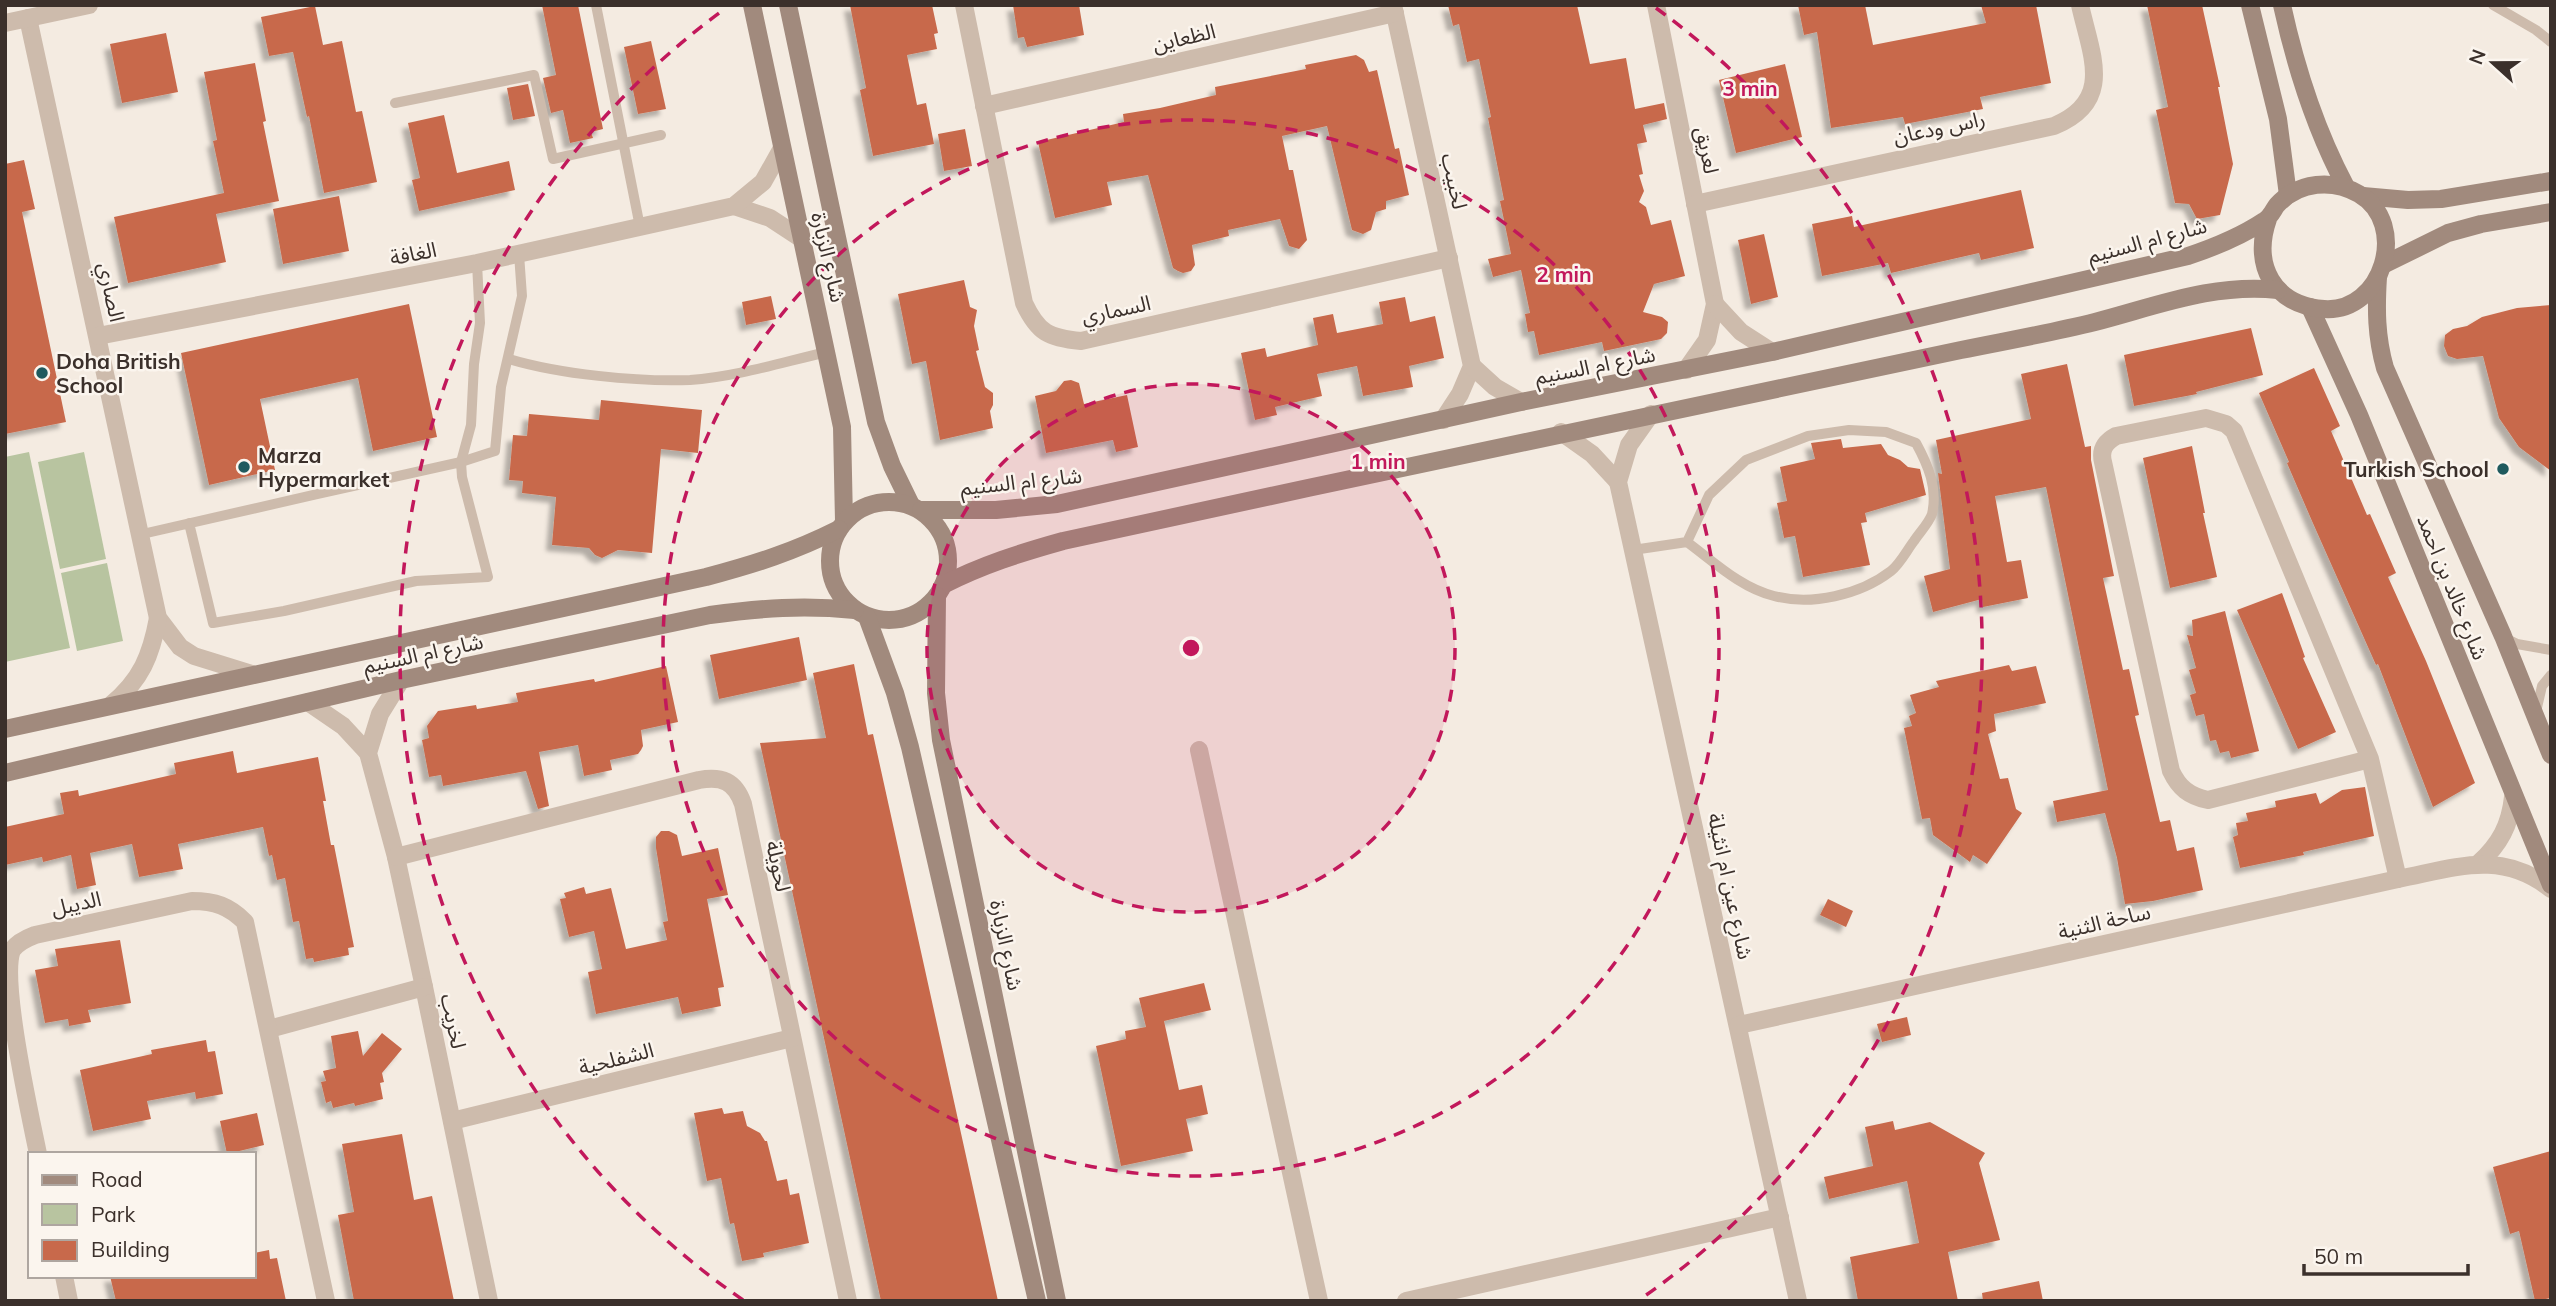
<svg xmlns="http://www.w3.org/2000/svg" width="2556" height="1306" viewBox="0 0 2556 1306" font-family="Mulish,'Noto Sans Arabic',sans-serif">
  <defs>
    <filter id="shadow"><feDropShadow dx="-6" dy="6" stdDeviation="2" flood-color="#0004"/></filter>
  </defs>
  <rect width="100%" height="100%" fill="#f4ebe1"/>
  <g fill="#b8c4a0">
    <polygon points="29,452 70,648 5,662 5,457"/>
    <polygon points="84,452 106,559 60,569 38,462"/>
    <polygon points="107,563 123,641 77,651 61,573"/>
  </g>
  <g fill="#c8694b" filter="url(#shadow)">
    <polygon points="542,5 578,5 603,129 591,132 593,138 570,143 563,110 551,113 543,78 556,75"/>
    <polygon points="850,5 932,5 938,33 934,34 937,49 907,55 917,105 926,103 934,144 873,156 860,90 866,88"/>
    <polygon points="1013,5 1079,5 1084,35 1027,47 1024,37 1018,38"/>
    <polygon points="1448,5 1577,5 1590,64 1626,58 1635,109 1664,103 1667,119 1643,125 1647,142 1637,144 1643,174 1639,175 1644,191 1639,202 1646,207 1651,225 1671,220 1685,276 1654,284 1643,312 1662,317 1668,322 1667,333 1661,339 1604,351 1602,342 1539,355 1534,331 1528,332 1525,314 1530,313 1521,270 1493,277 1488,259 1511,254 1500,201 1504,200 1488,118 1491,117 1479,59 1467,62 1459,24 1453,26"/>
    <polygon points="1798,5 1865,5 1873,45 1986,23 1981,5 2036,5 2051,83 1980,97 1983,109 1905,124 1903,117 1831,128 1817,32 1804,35"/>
    <polygon points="2147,5 2202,5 2220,87 2218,87 2233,164 2220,215 2197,219 2189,204 2175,203 2156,110 2168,107"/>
    <polygon points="315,6 323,45 342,41 356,112 362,111 377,182 324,193 309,116 307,117 293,52 269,56 261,17"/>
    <polygon points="166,33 178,92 122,103 110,44"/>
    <polygon points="651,41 666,109 638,114 624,47"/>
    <polygon points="1356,55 1364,60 1369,72 1377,70 1395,149 1399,148 1409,195 1386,201 1386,209 1376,212 1371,230 1363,234 1352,230 1327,126 1282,136 1289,170 1293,170 1307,240 1299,249 1289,246 1280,219 1228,230 1229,236 1192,245 1195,265 1191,271 1183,273 1178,271 1173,268 1148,175 1107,182 1112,205 1055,218 1038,142 1124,122 1123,114 1160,108 1216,95 1215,87 1306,69 1305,65"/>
    <polygon points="255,63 266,121 263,122 279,201 216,214 226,262 128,283 114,217 224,193 213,141 217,140 204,72"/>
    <polygon points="1785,64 1802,137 1736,153 1719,80"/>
    <polygon points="528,84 535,116 513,120 507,88"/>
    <polygon points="444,115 457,173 509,161 515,190 419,211 412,180 420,178 408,123"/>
    <polygon points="965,129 972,166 944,171 938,134"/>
    <polygon points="24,160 35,209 22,212 66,422 5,434 5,164"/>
    <polygon points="2021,190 2034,248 1981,260 1979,253 1891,273 1888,263 1822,276 1812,224 1852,216 1854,227"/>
    <polygon points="339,196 349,251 283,264 273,209"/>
    <polygon points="1764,234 1778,297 1751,304 1738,240"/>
    <polygon points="964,280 970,307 977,310 974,326 979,350 976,351 985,387 993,393 993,405 990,411 993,428 940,440 926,361 912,364 898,294"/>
    <polygon points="771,296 776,319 746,325 742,302"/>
    <polygon points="1405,297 1410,322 1435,316 1444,358 1409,366 1413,387 1363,396 1357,366 1317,374 1322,396 1275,407 1277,415 1255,420 1241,353 1265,348 1267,357 1318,345 1313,318 1333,314 1337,333 1383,324 1379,302"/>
    <polygon points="409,304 437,437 373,451 358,378 260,399 275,470 209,485 181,353"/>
    <polygon points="2551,305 2551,471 2519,447 2499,418 2483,356 2457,359 2448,356 2444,346 2445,335 2453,329 2467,326 2482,317 2517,308"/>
    <polygon points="2251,328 2263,375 2196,392 2197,394 2134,406 2124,355"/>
    <polygon points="2067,364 2085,447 2091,446 2091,460 2114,576 2103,578 2123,670 2129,669 2139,715 2135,716 2160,822 2170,820 2177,851 2194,847 2203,890 2153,901 2125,904 2117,858 2105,813 2057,822 2053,801 2108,790 2046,487 1995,496 2007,562 2021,560 2028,598 1983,607 1982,599 1933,612 1924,576 1950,569 1938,473 1942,474 1936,440 2031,419 2021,374"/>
    <polygon points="2314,368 2340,426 2331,431 2367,515 2370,514 2396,573 2388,577 2426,661 2475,783 2433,807 2378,664 2376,665 2312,521 2287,463 2289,462 2259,393"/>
    <polygon points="1071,380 1079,383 1084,404 1127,395 1138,447 1116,452 1113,440 1046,453 1035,396 1056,391 1064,381"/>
    <polygon points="601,400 702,410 698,453 661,449 652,553 618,550 602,558 595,555 589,548 552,545 556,497 522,493 523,481 509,480 513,435 527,436 529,414 599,420"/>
    <polygon points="1841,439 1843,448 1881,444 1888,455 1900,460 1908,467 1920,469 1926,495 1865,513 1867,522 1861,523 1870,565 1803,577 1795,536 1784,538 1777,503 1787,501 1780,467 1815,459 1811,443"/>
    <polygon points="2192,446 2205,513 2203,513 2217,577 2170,588 2143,458"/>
    <polygon points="2282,593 2305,657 2303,658 2336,732 2298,749 2237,610"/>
    <polygon points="2225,611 2259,751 2231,758 2229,751 2220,753 2216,740 2210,741 2204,714 2196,716 2190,695 2196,693 2189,670 2196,668 2187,635 2193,636 2192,620"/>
    <polygon points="799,637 807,680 719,699 710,655"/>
    <polygon points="854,664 868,735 873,734 998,1301 881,1301 760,743 826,738 813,673"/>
    <polygon points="2009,665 2012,671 2036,666 2046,703 1994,714 1996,731 1988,734 2000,779 2008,778 2016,809 2022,813 1987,864 1973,855 1970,862 1933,835 1930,818 1922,819 1904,728 1912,726 1909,716 1916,713 1910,695 1939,687 1936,681"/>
    <polygon points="666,666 678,722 641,730 643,746 641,750 638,754 610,760 612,770 584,776 578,745 539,752 549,806 538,809 526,771 443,786 441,775 429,777 422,740 429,738 427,726 438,711 476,705 477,709 518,702 516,693 594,679 595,682"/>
    <polygon points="233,751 237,773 318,757 326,801 323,801 331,845 334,845 354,947 348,948 349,955 314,962 313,958 306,959 299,921 293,922 285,878 277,880 272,855 269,856 263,827 178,844 183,869 139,877 132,844 90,853 96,885 77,889 71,855 43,862 42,857 5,865 5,827 64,814 60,793 78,790 79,796 176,774 174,763"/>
    <polygon points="2365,787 2374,836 2303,852 2304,855 2240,868 2233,837 2238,835 2236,823 2248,821 2246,813 2276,807 2275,801 2316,793 2320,804 2342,790"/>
    <polygon points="661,831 669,831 677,835 682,856 718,848 728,895 707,899 724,987 718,988 721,1006 682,1014 678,997 596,1014 588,972 602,969 594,931 569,937 560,899 566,898 564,893 584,887 586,894 611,888 626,949 667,940 663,922 668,921 656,848 656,837"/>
    <polygon points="1828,899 1853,911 1846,927 1820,915"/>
    <polygon points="120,940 131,1003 88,1010 91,1022 69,1026 68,1019 45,1023 35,970 58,966 55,949"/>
    <polygon points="1204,983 1211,1010 1164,1021 1179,1090 1202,1085 1208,1114 1186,1119 1193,1151 1121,1166 1096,1046 1126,1039 1125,1031 1146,1027 1139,998"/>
    <polygon points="1907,1017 1911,1035 1882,1042 1877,1024"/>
    <polygon points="358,1031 363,1056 382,1033 402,1049 382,1073 384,1082 380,1083 383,1099 355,1106 354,1103 333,1108 331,1101 326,1103 321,1082 326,1081 323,1071 336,1068 331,1036"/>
    <polygon points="206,1040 208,1052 215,1051 223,1094 196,1099 195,1092 147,1101 151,1119 93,1131 80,1070 152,1054 151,1050"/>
    <polygon points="722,1108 724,1114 743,1111 747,1126 760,1133 765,1141 767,1141 777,1181 787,1179 790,1195 799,1193 809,1243 763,1253 764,1257 742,1261 734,1223 730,1224 721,1178 707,1181 694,1113"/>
    <polygon points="257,1113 264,1145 227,1154 220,1121"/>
    <polygon points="1893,1121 1895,1130 1930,1122 1985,1153 1979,1163 2000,1240 1948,1252 1958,1301 1858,1301 1850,1257 1919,1243 1907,1181 1829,1199 1824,1177 1873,1166 1865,1127"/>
    <polygon points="402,1134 414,1200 432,1196 454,1301 354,1301 338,1215 354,1212 342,1144"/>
    <polygon points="2551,1151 2551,1298 2535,1301 2519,1231 2510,1234 2493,1167"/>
    <polygon points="269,1250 270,1259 277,1258 286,1301 116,1301 110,1276 254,1276 254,1253"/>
    <polygon points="2039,1281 2043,1301 1983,1301 1982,1293"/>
  </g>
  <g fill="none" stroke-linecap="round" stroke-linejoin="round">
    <g stroke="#cdbbac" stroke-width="10">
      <polyline points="596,5 640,227"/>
      <polyline points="2493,5 2536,30 2551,42"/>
      <polyline points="395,103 534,75 553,159 661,135"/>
      <path d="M509 359C559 374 637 382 690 380 736 377 783 362 827 352"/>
      <polyline points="461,462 495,451 501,387 522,296 519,254"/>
      <polyline points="461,462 471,425 474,364 480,323 477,263"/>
      <path d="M138 535C246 510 353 486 461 462L462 477 488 577 416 581 284 611 213 623 189 523"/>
      <path d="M1633 550 1687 542C1714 562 1741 588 1774 596 1811 606 1860 595 1891 571 1900 564 1907 550 1914 541 1919 533 1929 523 1932 514 1938 488 1928 465 1916 443L1886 432 1849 430 1808 436 1746 460 1709 495 1687 542"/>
      <polyline points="2503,637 2517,644 2551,650"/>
      <polyline points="2536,712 2542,686 2551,675"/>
    </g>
    <g stroke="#cdbbac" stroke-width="18">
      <path d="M964 5 1024 303C1038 333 1049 338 1081 341L1449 258"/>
      <polyline points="1393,5 1472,366 1460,394 1443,420"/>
      <polyline points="1656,5 1715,304 1707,340 1686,370"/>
      <polyline points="28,18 158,618 180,647 194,656 252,674"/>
      <polyline points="5,23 89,5"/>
      <polyline points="984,106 1395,13"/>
      <path d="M1695 204 2054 126C2115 101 2091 55 2080 5"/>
      <polyline points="734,206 770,218 802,239"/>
      <polyline points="1715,304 1741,332 1772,352"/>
      <polyline points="98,336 477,263 734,206 763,182 781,150"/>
      <polyline points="1472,366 1495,387 1521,402"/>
      <polyline points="1651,414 1629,445 1618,482 1798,1301"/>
      <polyline points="1561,432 1592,454 1618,482"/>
      <polyline points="401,680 380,714 368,753 396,857 424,987 489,1301"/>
      <polyline points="308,702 343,726 368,753"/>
      <path d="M111 705C141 680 151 656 158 618"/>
      <polyline points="1199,750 1319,1301"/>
      <path d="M2370 759 2208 800C2189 796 2179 788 2171 771L2103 462C2100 450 2105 442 2116 436L2206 418 2226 424 2234 431 2370 759 2398 879"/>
      <path d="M396 857 699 780C722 776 735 781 743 804L848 1301"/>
      <path d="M2479 863C2500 844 2510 825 2513 797"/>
      <path d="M1739 1025 2398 879C2455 868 2501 849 2551 889"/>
      <polyline points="269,1029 424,987"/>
      <polyline points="452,1121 792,1038"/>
      <path d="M38 1154C30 1114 0 981 12 950 18 942 27 938 35 935L192 901C215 901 229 906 245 922L326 1301"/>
      <polyline points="64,1276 69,1301"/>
      <polyline points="1406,1301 1780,1217"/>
    </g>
    <g stroke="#a18a7d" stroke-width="18">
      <polyline points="752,5 842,427 844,521"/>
      <polyline points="788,5 876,422 892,466 911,505"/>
      <polyline points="2250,5 2278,119 2288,195"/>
      <path d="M2282 5C2296 69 2315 129 2346 187"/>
      <polyline points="2363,196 2408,200 2441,199 2551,181"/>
      <polyline points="2385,264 2448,233 2481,224 2551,212"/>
      <path d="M2378 277C2376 309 2376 336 2385 368L2503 636 2551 755"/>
      <polyline points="2310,307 2359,415 2551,885"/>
      <circle cx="889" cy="561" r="59"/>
      <path d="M921 510H996L1057 504 1521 402 1772 352 2188 256C2215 247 2240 237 2264 221 2271 217 2273 210 2277 205 2299 181 2333 179 2359 194 2410 224 2383 313 2324 309 2273 305 2252 265 2268 219"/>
      <path d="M943 585C982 565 1020 553 1063 541 1362 476 1661 412 1961 350 2005 341 2051 333 2095 322 2157 306 2213 283 2278 290"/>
      <polyline points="937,596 936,693 941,740 1057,1301"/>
      <polyline points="867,617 895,693 910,747 1037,1301"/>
      <path d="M5 729 706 577C755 564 793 552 839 529"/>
      <path d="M5 773 401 680 710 615C762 608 803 605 855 610"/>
    </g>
  </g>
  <circle cx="1191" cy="648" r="264" fill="#c2185b" fill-opacity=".12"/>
  <g fill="none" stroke="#c2185b" stroke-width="3.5" stroke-dasharray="12 9">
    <circle cx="1191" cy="648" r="264"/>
    <circle cx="1191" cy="648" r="528"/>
    <path d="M743 1300A791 791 0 0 1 726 8M1656 8A791 791 0 0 1 1639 1300"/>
  </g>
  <g fill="#1f5a5e" stroke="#fbf5ee" stroke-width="2.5">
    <circle cx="42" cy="373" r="7"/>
    <circle cx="244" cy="467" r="7"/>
    <circle cx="2503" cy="469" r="7"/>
  </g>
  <g text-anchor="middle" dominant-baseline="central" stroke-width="5" stroke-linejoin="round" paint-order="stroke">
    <g font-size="21" fill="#3b302b" stroke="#fbf5ee">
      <text transform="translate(1184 37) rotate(-13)">الظعاين</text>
      <text transform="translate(1939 127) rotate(-12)">راس ودعان</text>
      <text transform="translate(1708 150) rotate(79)">لعريق</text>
      <text transform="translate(1455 181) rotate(78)">لخبيب</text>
      <text transform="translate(2147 240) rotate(-15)">شارع ام السنيم</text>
      <text transform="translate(413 253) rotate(-11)">الغافة</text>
      <text transform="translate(829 257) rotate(77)">شارع الزبارة</text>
      <text transform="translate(112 292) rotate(78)">الصاري</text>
      <text transform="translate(1116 309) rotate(-12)">السماري</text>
      <text transform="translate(1595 365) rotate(-11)">شارع ام السنيم</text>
      <text transform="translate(1021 481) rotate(-6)">شارع ام السنيم</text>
      <text transform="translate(2453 587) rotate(68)">شارع خالد بن احمد</text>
      <text transform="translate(423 653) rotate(-12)">شارع ام السنيم</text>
      <text transform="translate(779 866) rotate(78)">لحويلة</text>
      <text transform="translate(1731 886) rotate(78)">شارع عين ام انثيلة</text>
      <text transform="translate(76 903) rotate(-12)">الديبل</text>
      <text transform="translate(2104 921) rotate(-13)">ساحة الثنية</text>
      <text transform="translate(1007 945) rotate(78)">شارع الزبارة</text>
      <text transform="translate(454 1021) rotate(78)">لخريب</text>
      <text transform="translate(616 1058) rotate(-14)">الشفلحية</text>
    </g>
    <g font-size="21" font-weight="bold" fill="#3b302b" stroke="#fbf5ee" text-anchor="start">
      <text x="56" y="361">Doha British<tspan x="56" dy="24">School</tspan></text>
      <text x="258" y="455">Marza<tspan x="258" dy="24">Hypermarket</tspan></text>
      <text x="2489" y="469" text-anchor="end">Turkish School</text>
    </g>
  </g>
  <circle cx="1191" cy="648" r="10" fill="#c2185b" stroke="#fbf5ee" stroke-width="3.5"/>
  <g font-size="21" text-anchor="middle" font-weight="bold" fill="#c2185b" stroke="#fbf5ee" stroke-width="5" stroke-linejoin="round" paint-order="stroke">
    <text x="1750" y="96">3 min</text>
    <text x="1564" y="282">2 min</text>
    <text x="1378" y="469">1 min</text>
  </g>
  <rect width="2556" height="1306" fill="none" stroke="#3b302b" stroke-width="14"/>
  <rect x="28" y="1152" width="228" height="126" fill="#fbf5ee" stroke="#aea6a0" stroke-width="2"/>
  <rect x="42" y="1175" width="35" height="10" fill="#a18a7d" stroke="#aea6a0" stroke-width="2"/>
  <text x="91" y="1187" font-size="21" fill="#3b302b">Road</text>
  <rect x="42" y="1204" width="35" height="21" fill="#b8c4a0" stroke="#aea6a0" stroke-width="2"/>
  <text x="91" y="1222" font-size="21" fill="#3b302b">Park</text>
  <rect x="42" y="1240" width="35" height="21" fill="#c8694b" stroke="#aea6a0" stroke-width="2"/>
  <text x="91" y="1257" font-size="21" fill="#3b302b">Building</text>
  <g transform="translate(2493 63) rotate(291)" stroke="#fbf5ee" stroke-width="5" paint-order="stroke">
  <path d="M0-5L12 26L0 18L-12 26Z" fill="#3b302b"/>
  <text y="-10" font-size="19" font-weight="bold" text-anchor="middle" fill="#3b302b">N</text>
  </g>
  <path d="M2304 1264v10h164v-10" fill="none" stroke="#3b302b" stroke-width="3.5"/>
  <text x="2314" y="1264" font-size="21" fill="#3b302b" stroke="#fbf5ee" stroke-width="5" paint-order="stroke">50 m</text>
</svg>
